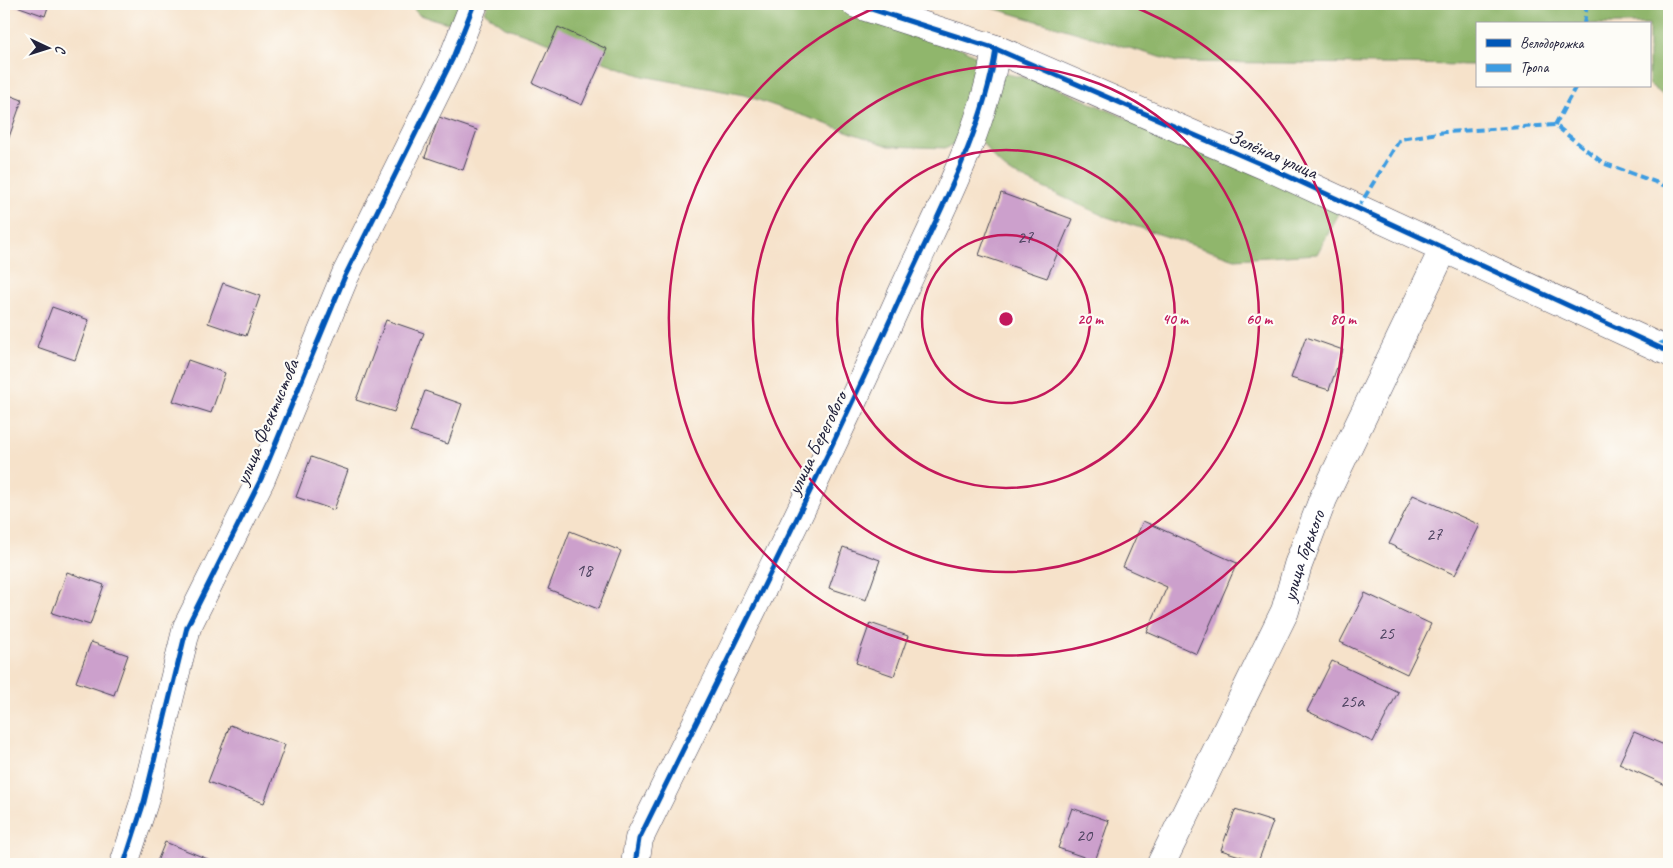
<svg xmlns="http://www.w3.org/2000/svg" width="1673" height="868" viewBox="0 0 1673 868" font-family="Caveat,sans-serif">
  <rect width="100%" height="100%" fill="#fdfcf7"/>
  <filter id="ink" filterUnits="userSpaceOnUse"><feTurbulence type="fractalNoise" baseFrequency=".02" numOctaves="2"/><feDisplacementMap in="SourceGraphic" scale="10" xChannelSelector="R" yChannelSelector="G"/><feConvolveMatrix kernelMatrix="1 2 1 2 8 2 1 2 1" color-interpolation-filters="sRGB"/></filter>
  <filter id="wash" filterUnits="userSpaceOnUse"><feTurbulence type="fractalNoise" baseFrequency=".0096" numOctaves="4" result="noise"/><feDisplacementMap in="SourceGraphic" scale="20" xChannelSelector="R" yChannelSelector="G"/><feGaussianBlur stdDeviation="1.12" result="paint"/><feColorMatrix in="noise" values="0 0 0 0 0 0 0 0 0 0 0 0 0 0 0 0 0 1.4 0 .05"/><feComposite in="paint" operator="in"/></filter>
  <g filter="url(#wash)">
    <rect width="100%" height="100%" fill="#f6e2ca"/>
    <g fill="#90b66c" stroke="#596c54">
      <polygon points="409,4 465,4 448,23 419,15"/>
      <polygon points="488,4 856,4 905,18 989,63 993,71 1040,81 1341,210 1317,254 1235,259 1104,216 1009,172 993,157 974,131 947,148 889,146 744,95 643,76 505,27 485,12"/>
      <polygon points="979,4 1669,4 1669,100 1649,84 1649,24 1477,24 1477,65 1177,62"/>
    </g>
    <g id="blocks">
      <g fill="#cca0cc">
        <polygon points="11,4 49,4 45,16"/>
        <polygon points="558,27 607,49 582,105 533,83"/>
        <polygon points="4,93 22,100 8,140 4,138"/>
        <polygon points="439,117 477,130 463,170 425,157"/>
        <polygon points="1001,193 1072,219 1047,278 979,255"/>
        <polygon points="223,283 260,296 246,336 208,323"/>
        <polygon points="52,307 89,320 75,360 37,347"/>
        <polygon points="386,320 424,333 394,412 356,400"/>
        <polygon points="1306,337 1343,350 1329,390 1291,378"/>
        <polygon points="188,360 225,373 211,413 173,401"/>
        <polygon points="425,391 462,404 448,444 410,432"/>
        <polygon points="311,457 348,470 334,510 296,497"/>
        <polygon points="1413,495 1480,525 1455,575 1389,544"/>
        <polygon points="1143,521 1237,563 1197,654 1147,632 1167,587 1123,567"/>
        <polygon points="570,531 621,551 598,609 548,589"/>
        <polygon points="843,547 880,560 866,600 829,588"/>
        <polygon points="67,572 104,585 90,625 52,613"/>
        <polygon points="1365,593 1431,624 1407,674 1340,642"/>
        <polygon points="870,623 908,636 894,676 856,663"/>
        <polygon points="91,642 128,655 114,695 76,682"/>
        <polygon points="1332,661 1398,692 1373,742 1307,711"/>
        <polygon points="230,725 285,745 264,803 208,782"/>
        <polygon points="1634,732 1669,747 1668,786 1619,764"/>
        <polygon points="1072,808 1109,821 1095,861 1058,848"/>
        <polygon points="1235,810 1273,822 1258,862 1221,850"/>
        <polygon points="165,842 210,860 208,864 156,864"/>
      </g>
    </g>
  </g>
  <g filter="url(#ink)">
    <use href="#blocks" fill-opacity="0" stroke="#423f50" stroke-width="1"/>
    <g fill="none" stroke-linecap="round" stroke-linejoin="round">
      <g stroke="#423f50" stroke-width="29">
        <g id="minor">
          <polyline points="856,4 996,49 1268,167 1669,352"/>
          <polyline points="124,864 144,802 187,627 261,479 345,276 452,60 474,4"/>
          <path d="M635 864 639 839C729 656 821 475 904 289 938 214 984 130 996 49"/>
          <path id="s1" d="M1161 864 1285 611 1298 565 1323 499 1444 248"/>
        </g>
      </g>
      <use href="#minor" stroke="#fff" stroke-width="28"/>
      <g stroke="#3c9ce2" stroke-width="4" stroke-dasharray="8 4" stroke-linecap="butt">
        <polyline points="1584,24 1587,4"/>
        <polyline points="1555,125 1576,86"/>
        <polyline points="1358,208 1400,139 1445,132 1555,125 1603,163 1669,187"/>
        <polyline points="1657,346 1669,338"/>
      </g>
      <g stroke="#fdfcf7" stroke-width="8">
        <g id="cycleway">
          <polyline points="856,4 996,49 1268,167 1669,352"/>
          <polyline points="124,864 144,802 187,627 261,479 345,276 452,60 474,4"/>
          <path d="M635 864 639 839C729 656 821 475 904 289 938 214 984 130 996 49"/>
        </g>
      </g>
      <use href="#cycleway" stroke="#0057b8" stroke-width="5"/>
    </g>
  </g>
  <g fill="none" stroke="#c2185b" stroke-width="2.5">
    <circle cx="1006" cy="319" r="84"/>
    <circle cx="1006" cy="319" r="169"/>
    <circle cx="1006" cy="319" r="253"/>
    <path d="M1127 4A337 337 0 1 1 885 4"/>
  </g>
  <g text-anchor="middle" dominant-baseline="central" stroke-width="4.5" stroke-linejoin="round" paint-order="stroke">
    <g font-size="18" fill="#4c425f">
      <text x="1025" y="237">27</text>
      <text x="1434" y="534">27</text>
      <text x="584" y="570">18</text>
      <text x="1386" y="633">25</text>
      <text x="1352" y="701">25а</text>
      <text x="1084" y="835">20</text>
    </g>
    <g font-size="20" fill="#22223b" stroke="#fdfcf7">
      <text transform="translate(1273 154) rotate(24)">Зелёная улица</text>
      <text transform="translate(267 422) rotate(-67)">улица Феоктистова</text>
      <text transform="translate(817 443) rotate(-64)">улица Берегового</text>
      <text stroke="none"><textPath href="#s1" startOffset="340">улица Горького</textPath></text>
    </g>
  </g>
  <circle cx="1006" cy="319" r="8" fill="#c2185b" stroke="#fdfcf7" stroke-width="2.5"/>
  <g font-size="15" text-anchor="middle" font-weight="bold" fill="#c2185b" stroke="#fdfcf7" stroke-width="4.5" stroke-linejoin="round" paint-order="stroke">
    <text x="1090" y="324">20 m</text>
    <text x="1175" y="324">40 m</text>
    <text x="1259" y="324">60 m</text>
    <text x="1343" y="324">80 m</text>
  </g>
  <rect width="1673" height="868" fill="none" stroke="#fdfcf7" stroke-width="20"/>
  <rect x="1476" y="22" width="175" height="65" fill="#fdfcf7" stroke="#a5a5ac"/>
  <rect x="1486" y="39" width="25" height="8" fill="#0057b8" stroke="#a5a5ac"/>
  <text x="1520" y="48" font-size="15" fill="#22223b">Велодорожка</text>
  <rect x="1486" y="64" width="25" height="8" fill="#3c9ce2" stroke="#a5a5ac"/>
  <text x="1520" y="72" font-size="15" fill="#22223b">Тропа</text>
  <g transform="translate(48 48) rotate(94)" stroke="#fdfcf7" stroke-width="4" paint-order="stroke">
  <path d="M0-4L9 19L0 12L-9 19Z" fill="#22223b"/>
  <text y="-8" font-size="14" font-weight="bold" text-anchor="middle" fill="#22223b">С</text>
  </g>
</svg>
